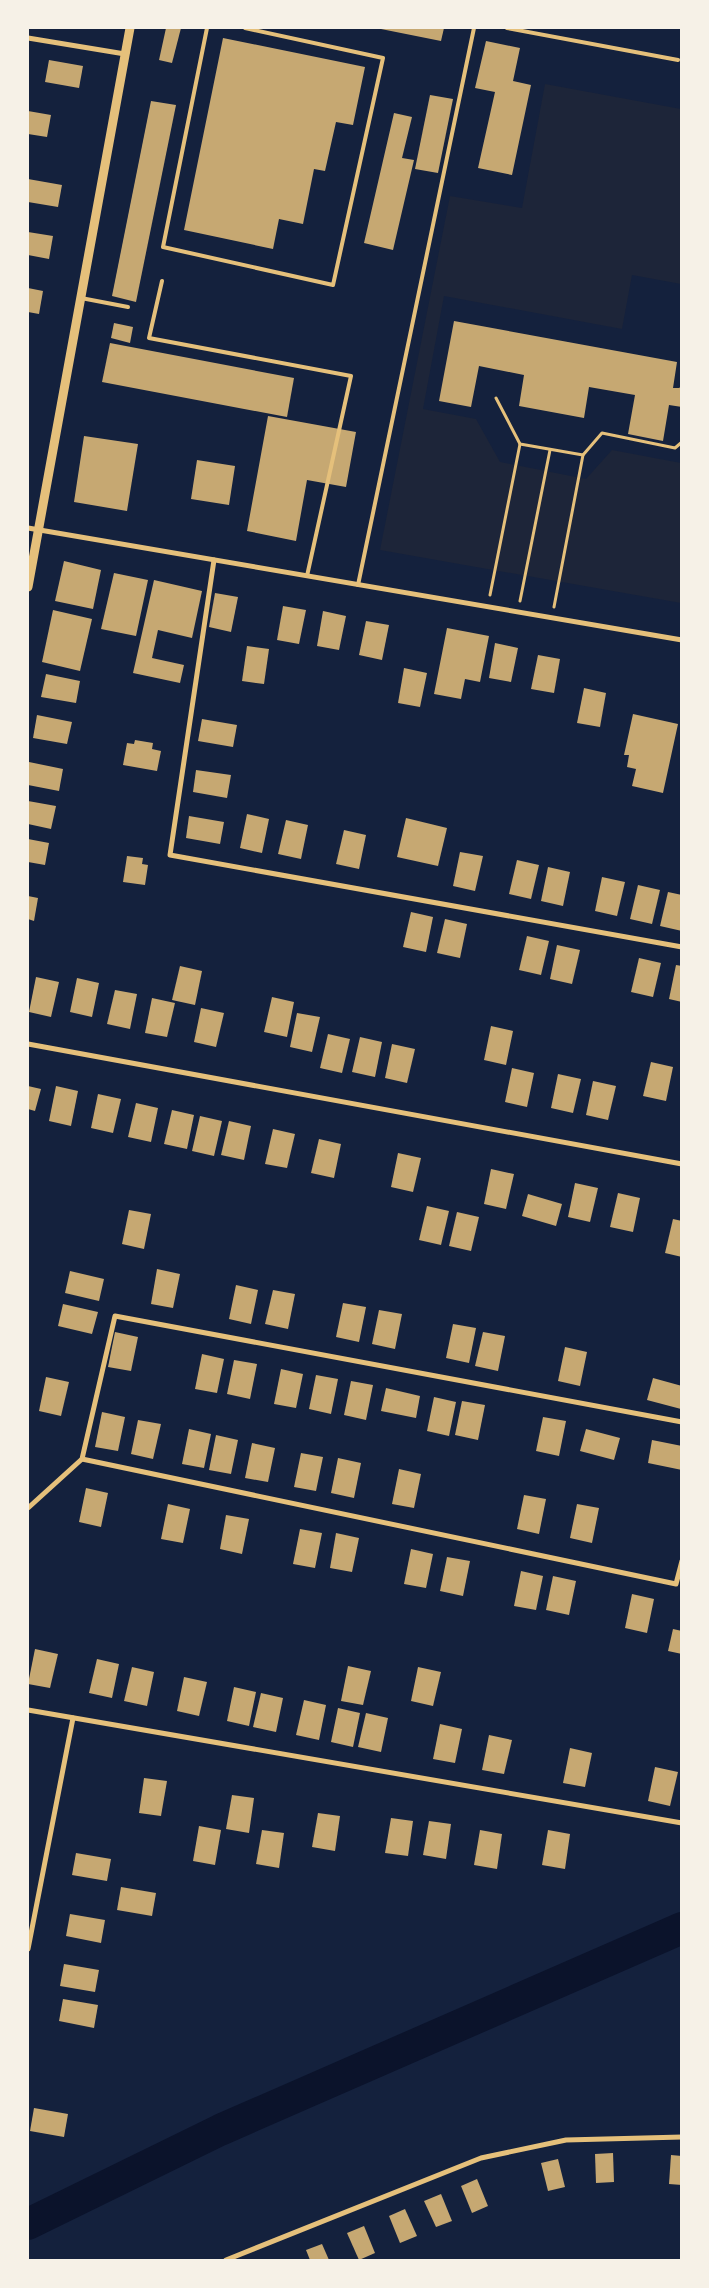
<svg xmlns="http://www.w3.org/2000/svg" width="709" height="2288" viewBox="0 0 709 2288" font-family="'Roboto Condensed',sans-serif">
  <rect width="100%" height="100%" fill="#14213d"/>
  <polygon fill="#1d2539" points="545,84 681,109 681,284 632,275 622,329 444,296 423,409 476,419 500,462 586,479 612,450 681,463 681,603 380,550 450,196 522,208"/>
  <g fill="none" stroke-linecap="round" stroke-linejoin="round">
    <polyline stroke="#0b132b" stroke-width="32" points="28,2224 220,2130 682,1928"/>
  </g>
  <g fill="#c6a872">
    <polygon points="166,28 181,28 172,63 159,60"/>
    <polygon points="376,28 444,28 441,41"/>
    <polygon points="223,38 365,67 353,125 336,122 325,171 314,169 303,224 279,219 273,249 184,230"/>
    <polygon points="486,41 520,48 513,81 531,85 512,175 478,168 495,92 475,88"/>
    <polygon points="49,60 83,66 79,88 45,82"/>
    <polygon points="430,95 453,99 438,173 415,169"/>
    <polygon points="151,101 176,105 136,302 112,296"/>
    <polygon points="28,111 51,115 47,137 28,134"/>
    <polygon points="394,113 412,117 402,158 414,160 393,250 364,243"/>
    <polygon points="28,179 62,185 58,207 28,202"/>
    <polygon points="28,232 53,236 49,259 28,255"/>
    <polygon points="28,288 43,291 39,314 28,312"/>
    <polygon points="454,321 677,362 673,388 679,388 682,386 682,407 669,405 663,441 628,434 635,395 589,387 584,418 519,406 524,375 479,366 471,407 439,401"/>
    <polygon points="114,323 133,327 130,343 111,338"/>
    <polygon points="110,343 294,378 287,417 102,382"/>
    <polygon points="268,416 356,432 346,487 307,480 296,541 247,531"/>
    <polygon points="84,436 138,444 127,511 74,502"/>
    <polygon points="197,460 235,466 229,505 191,499"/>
    <polygon points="64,561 101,570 93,609 55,601"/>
    <polygon points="114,573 148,580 136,636 101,629"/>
    <polygon points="154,580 202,591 192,638 158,630 152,658 184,665 180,683 133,673"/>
    <polygon points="215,593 238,597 231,632 209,627"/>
    <polygon points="283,606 306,610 299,644 277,640"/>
    <polygon points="53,610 92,619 80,671 42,662"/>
    <polygon points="323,611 346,616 339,650 317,646"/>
    <polygon points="366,621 389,625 382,660 359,655"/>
    <polygon points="447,628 489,636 480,682 465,679 461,699 434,694"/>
    <polygon points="495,643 518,648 511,682 489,678"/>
    <polygon points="247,646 269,649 264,684 242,681"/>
    <polygon points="538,655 560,659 554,693 531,689"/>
    <polygon points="404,668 427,673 420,707 398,703"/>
    <polygon points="46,674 80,681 76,703 41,697"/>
    <polygon points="584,688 606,693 600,727 577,723"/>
    <polygon points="633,714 678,724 663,793 632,786 636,769 627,767 629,755 624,755"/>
    <polygon points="37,715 72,722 67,744 33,738"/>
    <polygon points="202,719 237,725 233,747 198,741"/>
    <polygon points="135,740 153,743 152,749 161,751 157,771 123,765 127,743 134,744"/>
    <polygon points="29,762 63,769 59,791 28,785"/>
    <polygon points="196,770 231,775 227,798 193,792"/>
    <polygon points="28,801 56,806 51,829 28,824"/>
    <polygon points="247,814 269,819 262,853 240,848"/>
    <polygon points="189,816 224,822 220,844 186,838"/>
    <polygon points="406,818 447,828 438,866 397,857"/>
    <polygon points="286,820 308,825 301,859 278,854"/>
    <polygon points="344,830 366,835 359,869 336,864"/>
    <polygon points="28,839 49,843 45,865 28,862"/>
    <polygon points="460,852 483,856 475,891 453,886"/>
    <polygon points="127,856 143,858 142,864 148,865 145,885 123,882"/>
    <polygon points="517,860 539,865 531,899 509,894"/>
    <polygon points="548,867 570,872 563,906 541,901"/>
    <polygon points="602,877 625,882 617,916 595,911"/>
    <polygon points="638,885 660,890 652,924 630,919"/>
    <polygon points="668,892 682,895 682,931 660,926"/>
    <polygon points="28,896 38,898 34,921 28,919"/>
    <polygon points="411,912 433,917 426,952 403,947"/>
    <polygon points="445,919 467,924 460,958 437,953"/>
    <polygon points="527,936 549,941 541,975 519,970"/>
    <polygon points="557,945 580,950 572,984 550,979"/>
    <polygon points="639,958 661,963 653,997 631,992"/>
    <polygon points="676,965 682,966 682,1002 669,999"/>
    <polygon points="180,966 202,971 195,1005 172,1000"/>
    <polygon points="36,977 59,982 51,1017 29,1012"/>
    <polygon points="77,978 99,983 92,1017 70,1012"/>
    <polygon points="115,990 137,994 130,1029 107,1024"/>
    <polygon points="272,997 294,1002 287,1037 264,1032"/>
    <polygon points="152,998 175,1003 167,1037 145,1033"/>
    <polygon points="201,1008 224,1013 216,1047 194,1042"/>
    <polygon points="297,1013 320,1017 312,1052 290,1047"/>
    <polygon points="491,1026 513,1031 506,1065 484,1060"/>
    <polygon points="328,1034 350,1039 342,1073 320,1068"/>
    <polygon points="360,1037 382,1042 375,1077 352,1072"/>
    <polygon points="392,1044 415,1049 407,1083 385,1078"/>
    <polygon points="651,1062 673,1067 666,1101 643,1096"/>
    <polygon points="512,1068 534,1073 527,1107 505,1102"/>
    <polygon points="558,1074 581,1079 573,1113 551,1108"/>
    <polygon points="593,1081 616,1086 608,1120 586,1115"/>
    <polygon points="28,1086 41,1089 35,1111 28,1109"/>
    <polygon points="56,1086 78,1091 71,1126 49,1121"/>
    <polygon points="98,1094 121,1099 113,1133 91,1128"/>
    <polygon points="136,1103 158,1108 151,1142 128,1137"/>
    <polygon points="172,1110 194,1115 187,1149 164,1144"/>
    <polygon points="200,1116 222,1121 214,1156 192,1151"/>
    <polygon points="229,1121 251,1126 244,1160 221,1155"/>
    <polygon points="273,1129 295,1134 287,1168 265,1164"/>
    <polygon points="319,1139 341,1144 334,1178 311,1173"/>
    <polygon points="398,1153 421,1158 413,1192 391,1187"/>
    <polygon points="491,1169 514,1174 506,1209 484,1204"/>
    <polygon points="575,1183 598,1188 590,1222 568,1217"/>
    <polygon points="618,1193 640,1198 633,1232 610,1227"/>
    <polygon points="528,1194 562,1204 556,1226 522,1216"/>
    <polygon points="427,1206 449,1211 441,1245 419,1240"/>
    <polygon points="129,1210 151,1214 144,1249 122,1244"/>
    <polygon points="457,1212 479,1217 471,1251 449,1246"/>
    <polygon points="673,1219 682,1221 682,1257 665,1253"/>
    <polygon points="157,1269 180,1274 173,1308 151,1304"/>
    <polygon points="70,1271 104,1279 99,1301 65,1293"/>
    <polygon points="236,1285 258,1290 251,1324 229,1319"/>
    <polygon points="273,1290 295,1294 288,1329 265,1324"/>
    <polygon points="343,1303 366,1307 359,1342 336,1337"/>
    <polygon points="63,1304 98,1312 92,1334 58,1326"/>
    <polygon points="379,1310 402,1314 395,1349 372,1344"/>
    <polygon points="453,1324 476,1328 469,1363 446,1358"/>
    <polygon points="115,1332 138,1337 131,1371 108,1367"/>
    <polygon points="483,1332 505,1336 498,1371 475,1366"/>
    <polygon points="565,1347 587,1352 580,1386 558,1381"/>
    <polygon points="202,1354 224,1359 217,1393 195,1389"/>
    <polygon points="234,1360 257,1364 250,1399 227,1394"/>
    <polygon points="281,1369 303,1374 296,1408 274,1404"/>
    <polygon points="316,1375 338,1379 331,1414 309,1409"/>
    <polygon points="46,1377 69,1382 61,1416 39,1411"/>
    <polygon points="653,1378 682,1386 681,1409 647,1400"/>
    <polygon points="351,1381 373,1385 366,1420 344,1415"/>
    <polygon points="386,1388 420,1396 416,1418 381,1411"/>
    <polygon points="434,1397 456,1402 449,1436 427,1431"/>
    <polygon points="462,1401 485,1405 478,1440 455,1435"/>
    <polygon points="102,1412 125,1417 118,1451 95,1447"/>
    <polygon points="543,1417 566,1421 559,1456 536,1451"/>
    <polygon points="138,1420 161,1424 153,1459 131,1454"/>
    <polygon points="189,1429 211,1434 204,1468 182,1464"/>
    <polygon points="586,1429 620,1438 614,1460 580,1451"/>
    <polygon points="216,1435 238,1440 231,1474 209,1470"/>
    <polygon points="652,1440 682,1446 682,1470 648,1463"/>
    <polygon points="252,1443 275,1448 268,1482 245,1478"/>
    <polygon points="301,1453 323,1457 316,1491 294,1487"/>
    <polygon points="338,1458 361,1463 354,1498 331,1493"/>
    <polygon points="399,1469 421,1474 414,1508 392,1504"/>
    <polygon points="86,1488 108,1493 101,1527 79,1522"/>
    <polygon points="524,1495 546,1499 539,1534 517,1529"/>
    <polygon points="168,1504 190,1509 183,1543 161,1539"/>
    <polygon points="577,1504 599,1508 592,1543 570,1538"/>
    <polygon points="226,1515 249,1519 242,1554 220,1549"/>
    <polygon points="300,1529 322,1533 315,1568 293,1564"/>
    <polygon points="336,1533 359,1538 352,1572 330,1568"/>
    <polygon points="411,1549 433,1554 426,1588 404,1584"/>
    <polygon points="447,1557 470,1561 463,1596 440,1591"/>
    <polygon points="521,1571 543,1576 536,1610 514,1606"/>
    <polygon points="553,1576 576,1581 569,1615 546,1610"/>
    <polygon points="632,1594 654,1599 647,1633 625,1628"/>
    <polygon points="673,1629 682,1631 682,1654 668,1651"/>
    <polygon points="35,1649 58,1654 50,1688 28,1684"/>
    <polygon points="97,1659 119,1664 112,1698 89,1693"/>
    <polygon points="348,1666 371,1671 363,1705 341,1701"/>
    <polygon points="132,1667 154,1672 147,1706 124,1701"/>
    <polygon points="418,1667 441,1672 433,1706 411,1701"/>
    <polygon points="184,1677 207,1682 199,1716 177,1711"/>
    <polygon points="234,1687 256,1692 249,1726 227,1721"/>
    <polygon points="261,1693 283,1698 276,1732 253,1727"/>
    <polygon points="304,1700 326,1705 319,1740 296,1735"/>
    <polygon points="338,1708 360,1713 353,1747 331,1742"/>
    <polygon points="366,1713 388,1718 381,1752 358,1747"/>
    <polygon points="440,1724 462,1729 455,1763 433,1759"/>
    <polygon points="489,1735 512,1740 504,1774 482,1770"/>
    <polygon points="570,1748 592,1753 585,1787 563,1783"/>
    <polygon points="655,1767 678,1772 670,1806 648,1801"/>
    <polygon points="144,1778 167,1781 161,1816 139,1813"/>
    <polygon points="232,1795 254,1798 249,1833 226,1829"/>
    <polygon points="318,1813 340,1816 335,1851 312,1847"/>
    <polygon points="391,1818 413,1821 408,1856 385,1853"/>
    <polygon points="429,1821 451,1824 446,1859 423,1855"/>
    <polygon points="199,1826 221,1830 215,1865 193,1861"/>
    <polygon points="262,1830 284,1833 279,1868 256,1864"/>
    <polygon points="480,1830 502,1834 497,1869 474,1865"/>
    <polygon points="548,1830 570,1834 565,1869 542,1865"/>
    <polygon points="76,1853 111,1859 107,1881 72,1875"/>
    <polygon points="121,1887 156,1893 152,1916 117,1910"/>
    <polygon points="70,1914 105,1920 101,1943 66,1936"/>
    <polygon points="64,1964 99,1970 95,1992 60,1986"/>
    <polygon points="63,1999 98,2005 94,2028 59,2021"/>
    <polygon points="34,2108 68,2114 64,2137 30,2131"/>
    <polygon points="613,2153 614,2182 596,2183 595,2154"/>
    <polygon points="671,2155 682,2156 682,2185 669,2184"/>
    <polygon points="558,2159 565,2187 548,2191 541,2163"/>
    <polygon points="477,2179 488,2206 472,2213 461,2186"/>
    <polygon points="441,2194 452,2221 436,2227 424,2201"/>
    <polygon points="405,2209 417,2236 400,2243 389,2216"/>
    <polygon points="364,2226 375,2253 359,2260 347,2233"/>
    <polygon points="322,2244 329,2260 310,2260 306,2250"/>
  </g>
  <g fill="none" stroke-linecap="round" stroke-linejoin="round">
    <g stroke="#e5c07b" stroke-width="3">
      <polyline points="496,398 520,444 583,455 602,433 675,448 682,442"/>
      <polyline points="490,595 520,444"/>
      <polyline points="520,601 550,450"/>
      <polyline points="554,607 583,455"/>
    </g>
    <g stroke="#e5c07b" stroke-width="4">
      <polyline points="207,28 163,247 333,285 383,58 245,28"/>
      <polyline points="507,28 678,60"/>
      <polyline points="162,281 149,338 351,376 307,576"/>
      <polyline points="81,298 128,307"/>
      <polyline points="358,585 474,28"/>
    </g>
    <g stroke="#e5c07b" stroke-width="5">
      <polyline points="28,38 125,54"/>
      <polyline points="28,528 682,640"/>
      <polyline points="214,560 170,855 682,947"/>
      <polyline points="28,1044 682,1164"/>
      <polyline points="82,1459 676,1584 682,1561"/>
      <polyline points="28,1508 82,1459 115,1316 682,1422"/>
      <polyline points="28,1710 682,1823"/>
      <polyline points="28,1949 73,1718"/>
      <polyline points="226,2260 481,2158 566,2140 682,2137"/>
    </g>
    <polyline stroke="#e5c07b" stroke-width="9" points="28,587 130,28"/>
  </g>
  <rect width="709" height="2288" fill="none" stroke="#f6f1e7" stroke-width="58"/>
</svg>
